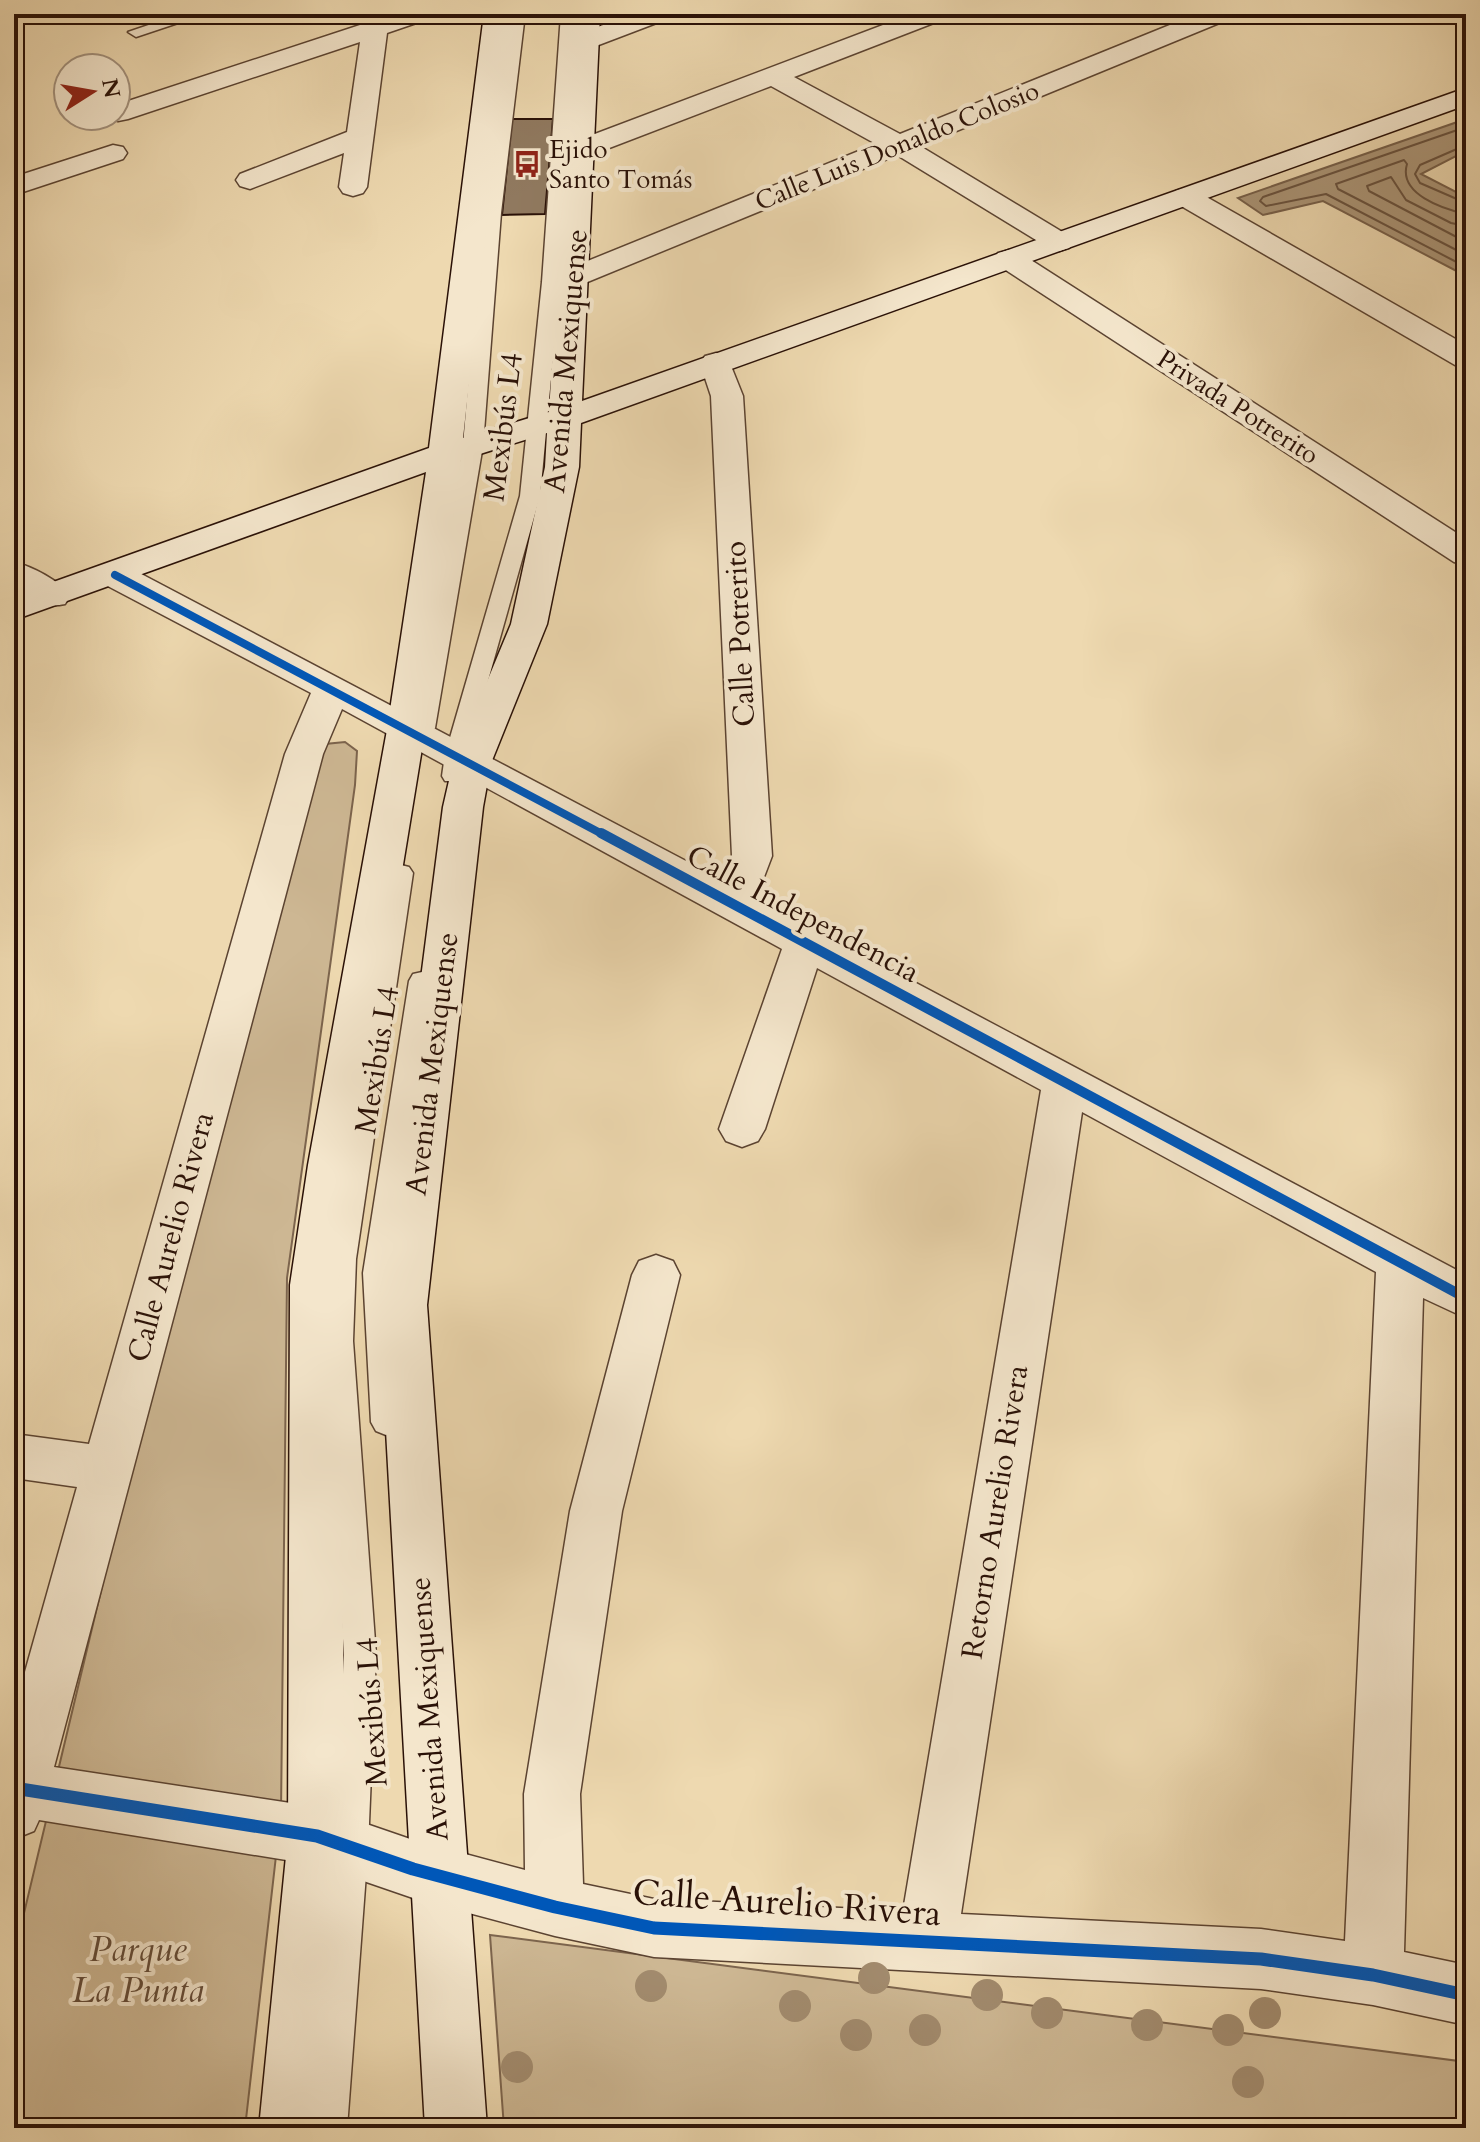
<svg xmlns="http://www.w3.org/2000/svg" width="1480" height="2142" viewBox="0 0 1480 2142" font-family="Cardo,serif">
  <rect width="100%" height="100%" fill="#eed9b0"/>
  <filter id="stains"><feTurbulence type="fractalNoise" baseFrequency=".0025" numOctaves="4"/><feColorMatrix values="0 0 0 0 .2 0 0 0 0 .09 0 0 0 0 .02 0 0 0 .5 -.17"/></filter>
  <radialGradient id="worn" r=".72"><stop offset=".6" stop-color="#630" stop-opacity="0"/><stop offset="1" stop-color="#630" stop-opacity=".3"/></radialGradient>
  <g fill="#cdb793" stroke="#7c644d" stroke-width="2">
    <polygon points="345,742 357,751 355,785 287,1278 281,1812 245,2128 14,2128 14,1955 228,1059 325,744"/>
    <polygon points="490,1935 1466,2062 1466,2128 504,2128"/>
  </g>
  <polygon fill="#ab9577" stroke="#77604a" stroke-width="2" points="1466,119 1466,151 1421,174 1466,197 1466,276 1323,201 1263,215 1238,198"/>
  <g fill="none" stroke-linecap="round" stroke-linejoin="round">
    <g stroke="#6a533f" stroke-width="2">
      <polyline points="1466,127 1263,197 1260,201 1266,206 1326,194 1466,267"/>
      <polyline points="1466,145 1420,165 1415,174 1420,183 1466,203"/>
      <path d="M1466 214C1443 209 1398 194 1407 164L1404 160 1336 184 1338 189 1466 255"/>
      <polyline points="1466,226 1451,223 1406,200 1391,177 1367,186 1369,191 1466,242"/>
    </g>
  </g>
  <polygon fill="#90795f" stroke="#2a1107" stroke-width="2" points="512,119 553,119 545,214 502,215"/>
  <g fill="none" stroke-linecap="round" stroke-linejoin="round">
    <g stroke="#5b4331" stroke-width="3">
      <g id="lane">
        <polygon points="181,14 205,14 136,37 128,32"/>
        <polygon points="509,14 525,14 501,213 483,445 435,728 432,733 416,733 413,728 463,445 483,213"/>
        <polygon points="561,14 577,14 560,282 540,496 467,755 461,781 445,781 442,776 445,755 520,496 542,282"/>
        <polygon points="401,865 409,867 413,873 356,1259 353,1341 376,1655 368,1847 347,2128 311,2128 334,1847 344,1655 325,1341 328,1259 389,873 393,867"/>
        <polygon points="422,972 431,974 435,981 391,1273 401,1422 396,1431 386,1435 376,1431 371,1422 363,1273 409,981 413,974"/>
      </g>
    </g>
    <g stroke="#5b4331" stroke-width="3">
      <g id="street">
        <polygon points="364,14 432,14 428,19 387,33 367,187 363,193 353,196 343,193 339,187 344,153 250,189 240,186 236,180 240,174 347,132 360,42 128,119 118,121 106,116 116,116 116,105 363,24"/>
        <polygon points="634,14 671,14 667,19 596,46 578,46 574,40 578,34"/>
        <polygon points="912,14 948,14 944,19 794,77 900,134 1197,14 1233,14 1229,19 920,146 1069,236 1074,242 1069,248 1059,251 1049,248 897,155 585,283 574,286 563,283 559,277 563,271 876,144 771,86 591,155 581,157 571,155 567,149 571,143"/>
        <polygon points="113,145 123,147 127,153 123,159 14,195 14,177"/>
        <polygon points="1186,188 1196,191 1466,345 1466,367 1455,365 1176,203 1172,197 1176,191"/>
        <polygon points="1009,250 1020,253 1466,539 1466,565 1454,562 998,265 994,259 998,253"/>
        <path d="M716 353 727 356 743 396 772 856 756 898 1466 1275V1318L1423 1298 1404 1952 1466 1965V2025L1373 2005 1261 1989 654 1957 555 1936 413 1898 317 1865 39 1820 34 1831 14 1839V1711L77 1487 14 1478V1434L89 1444 285 754 311 693 102 583 97 575 102 567 115 564 128 567 722 880 732 856 711 396 700 363 705 356ZM342 709 782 949 719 1129 726 1141 742 1147 758 1141 765 1129 817 968 1041 1090 903 1911 654 1899 583 1884 580 1794 622 1511 680 1275 673 1261 656 1255 639 1261 632 1275 570 1511 524 1794 525 1870 413 1840 317 1807 54 1767 323 754ZM1082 1112 1376 1272 1345 1941 1261 1929 961 1914Z"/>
        <path d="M14 562C33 567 59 580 70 596L65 604C44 609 31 599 14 588Z"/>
      </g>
    </g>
    <g stroke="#2a1107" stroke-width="3">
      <polygon id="secondary" points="484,14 510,14 463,438 549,412 574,14 600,14 582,401 1466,88 1466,105 581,423 579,467 547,624 491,763 483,807 427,1305 487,2128 425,2128 379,1305 443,807 453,763 511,624 545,467 547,433 461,460 425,730 354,1165 338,1285 346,1836 321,2128 259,2128 288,1836 290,1285 308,1165 387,730 426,472 14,620 14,596 429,448"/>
    </g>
    <use href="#lane" fill="#f4e6cc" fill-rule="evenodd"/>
    <use href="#street" fill="#f4e6cc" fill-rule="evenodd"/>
    <use href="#secondary" fill="#f4e6cc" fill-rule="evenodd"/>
    <g stroke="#f4e6cc" stroke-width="12">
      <polyline id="cycleway-far2" points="115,575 604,835"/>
    </g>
    <g stroke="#f4e6cc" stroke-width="15">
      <polyline id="cycleway-far1" points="601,833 1466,1298"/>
    </g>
    <g stroke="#f4e6cc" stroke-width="18">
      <polyline id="cycleway" points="14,1788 317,1836 413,1869 555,1907 654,1928 1261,1959 1373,1975 1466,1995"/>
    </g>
    <use href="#cycleway-far2" stroke="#0057b8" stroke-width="8"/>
    <use href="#cycleway-far1" stroke="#0057b8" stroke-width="10"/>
    <use href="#cycleway" stroke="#0057b8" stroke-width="13"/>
  </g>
  <g fill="#a28b6e">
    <circle cx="874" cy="1978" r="16"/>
    <circle cx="651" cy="1986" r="16"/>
    <circle cx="987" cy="1995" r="16"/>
    <circle cx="795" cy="2006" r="16"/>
    <circle cx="1047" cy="2013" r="16"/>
    <circle cx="1265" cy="2013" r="16"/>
    <circle cx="1147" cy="2025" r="16"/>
    <circle cx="925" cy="2030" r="16"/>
    <circle cx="1228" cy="2030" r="16"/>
    <circle cx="856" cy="2035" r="16"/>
    <circle cx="517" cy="2067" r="16"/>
    <circle cx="1248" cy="2082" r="16"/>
  </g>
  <defs>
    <g id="bus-bare" transform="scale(2.16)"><path d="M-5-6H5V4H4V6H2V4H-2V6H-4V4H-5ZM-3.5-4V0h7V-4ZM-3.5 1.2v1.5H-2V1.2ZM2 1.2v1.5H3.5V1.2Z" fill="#8f2418" stroke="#f4e6cc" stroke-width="2.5" paint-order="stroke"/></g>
  </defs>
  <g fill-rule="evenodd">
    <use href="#bus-bare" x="527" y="164"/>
  </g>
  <g text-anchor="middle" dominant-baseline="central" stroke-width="8" stroke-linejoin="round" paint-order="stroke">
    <g font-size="26" fill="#2a1107" stroke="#f4e6cc">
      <text transform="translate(897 146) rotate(-22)">Calle Luis Donaldo Colosio</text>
      <text transform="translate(1238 407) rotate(33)">Privada Potrerito</text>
    </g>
    <g font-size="26" fill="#2a1107" stroke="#f4e6cc" text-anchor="start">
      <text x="549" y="149">Ejido<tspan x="549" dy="30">Santo Tomás</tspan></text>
    </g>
    <g font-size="30" fill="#2a1107" stroke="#f4e6cc">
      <text transform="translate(566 361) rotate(-85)">Avenida Mexiquense</text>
      <text transform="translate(503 427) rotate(-83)">Mexibús L4</text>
      <text transform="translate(740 634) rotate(-93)">Calle Potrerito</text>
      <text transform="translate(803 914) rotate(28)">Calle Independencia</text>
      <text transform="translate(377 1060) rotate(-81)">Mexibús L4</text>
      <text transform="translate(432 1064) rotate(-83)">Avenida Mexiquense</text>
      <text transform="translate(171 1237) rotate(-75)">Calle Aurelio Rivera</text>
      <text transform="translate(995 1512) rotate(-81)">Retorno Aurelio Rivera</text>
      <text transform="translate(429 1709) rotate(-94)">Avenida Mexiquense</text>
      <text transform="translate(372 1712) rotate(-94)">Mexibús L4</text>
    </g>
    <g font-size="36" fill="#2a1107" stroke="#f4e6cc">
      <text transform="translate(787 1903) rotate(4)">Calle Aurelio Rivera</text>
    </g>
    <g font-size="36" font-style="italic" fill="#634b38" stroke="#f4e6cc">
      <text x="138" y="1949">Parque<tspan x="138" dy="41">La Punta</tspan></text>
    </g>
  </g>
  <rect width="1480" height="2142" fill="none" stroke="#eed9b0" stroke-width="48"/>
  <rect x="16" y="16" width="1448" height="2110" fill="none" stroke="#2a1107" stroke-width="4"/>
  <rect x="24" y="24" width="1432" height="2094" fill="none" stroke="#2a1107" stroke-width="2"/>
  <g transform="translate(92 92) rotate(79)"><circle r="38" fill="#f4e6cc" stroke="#a3917d" stroke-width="2"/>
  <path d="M0-6L14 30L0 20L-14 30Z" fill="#8f2418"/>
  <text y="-12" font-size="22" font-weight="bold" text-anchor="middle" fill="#2a1107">N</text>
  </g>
  <rect width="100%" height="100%" filter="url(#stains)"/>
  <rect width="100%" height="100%" fill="url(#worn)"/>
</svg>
